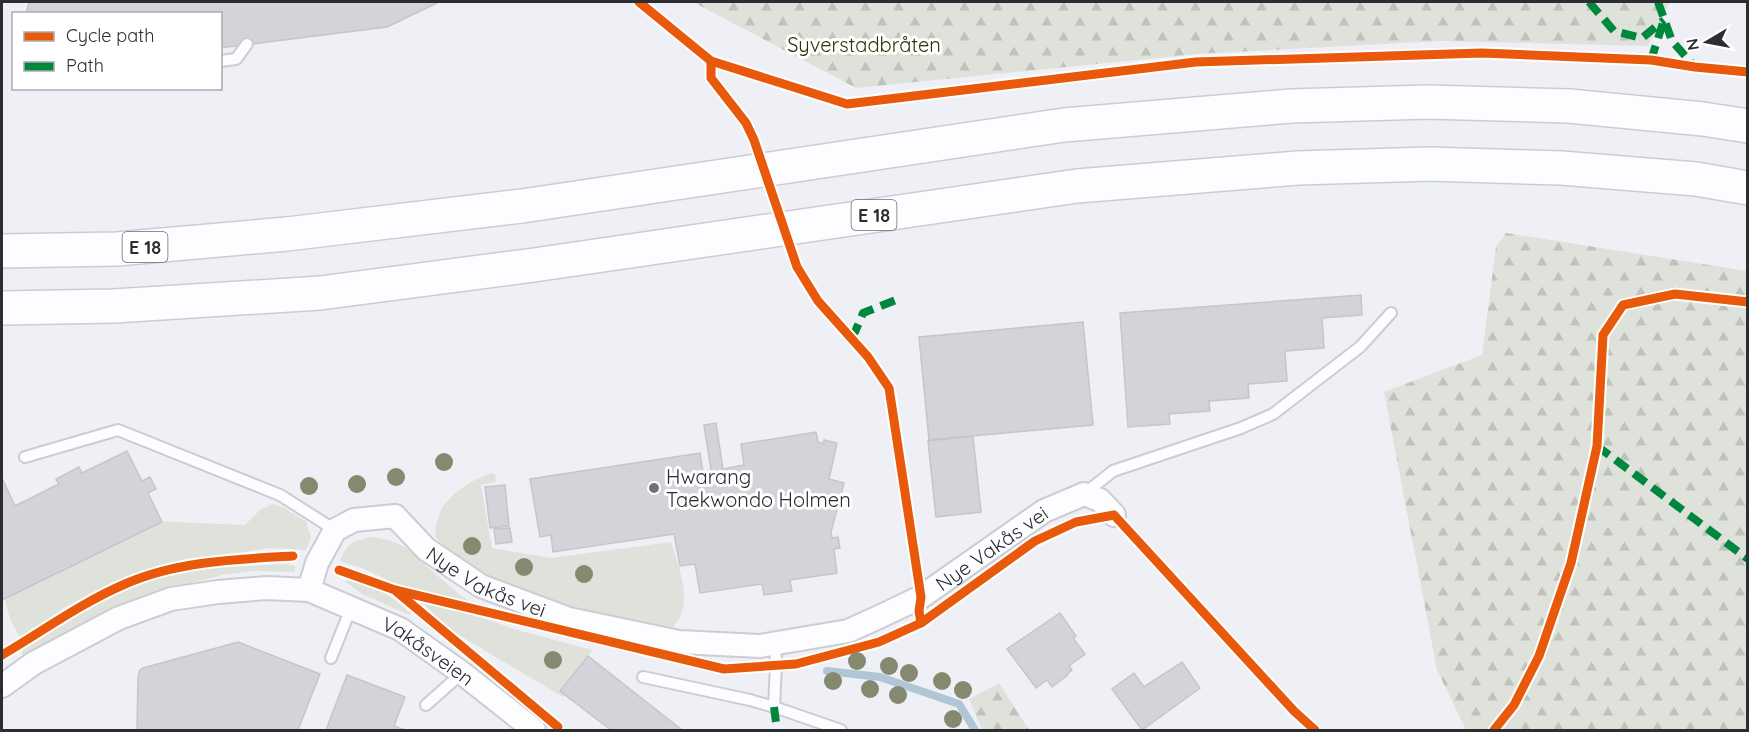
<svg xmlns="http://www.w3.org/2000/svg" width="1749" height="732" viewBox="0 0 1749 732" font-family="Quicksand,sans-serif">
  <defs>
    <pattern id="forest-firs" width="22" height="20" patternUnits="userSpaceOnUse" patternTransform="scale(1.5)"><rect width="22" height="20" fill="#dfe2da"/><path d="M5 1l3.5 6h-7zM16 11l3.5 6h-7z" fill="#c0c2bc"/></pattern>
  </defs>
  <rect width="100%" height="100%" fill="#eef0f6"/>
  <g fill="#dfe2da">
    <path d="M491 473 495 474 496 482 481 485 492 548 551 558 671 542C679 569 696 607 671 629L552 603 516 590 447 552 435 536 436 524 442 507 455 493 471 482Z"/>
    <path d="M273 504 284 508 306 521 311 538 306 550 269 548 204 558 152 568 126 577 67 606 21 637C0 612 3 573 3 542L149 521 245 525 260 510Z"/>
    <path d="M371 537C402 541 410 549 431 570 444 582 458 593 472 604L394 583 362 568 340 561C347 543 353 541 371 537Z"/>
    <path d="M287 564 295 566V572L252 571 222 575 141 596 108 609 33 653 23 656 22 654V650C63 621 107 594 155 579 194 567 246 566 287 564Z"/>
    <path d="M350 580C374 586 394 596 411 614H407L362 594 344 581Z"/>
    <polygon points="423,603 477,616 514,629 592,650 563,697 459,635 441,622"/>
  </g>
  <g fill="url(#forest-firs)">
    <polygon points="693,2 1670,2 1648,46 1439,41 1197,54 856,88"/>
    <polygon points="1506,233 1747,271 1747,730 1466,730 1437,670 1384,392 1482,355 1496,247"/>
    <polygon points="999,683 1029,730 982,730 969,699"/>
  </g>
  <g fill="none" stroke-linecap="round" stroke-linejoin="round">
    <polyline stroke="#b1c6d5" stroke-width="8" points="827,671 880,677 959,704 975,730"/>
  </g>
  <g fill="#d2d4d9" stroke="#c5c6cb" stroke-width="1.5">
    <polygon points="29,2 439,2 387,27 220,48 220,14 26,14"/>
    <polygon points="1361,295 1362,315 1322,318 1324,348 1285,351 1287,381 1248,384 1249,398 1209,401 1210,411 1169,414 1170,424 1128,427 1120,313"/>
    <polygon points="1083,322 1093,425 929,440 919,337"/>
    <polygon points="716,423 723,469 744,465 741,444 816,432 818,442 823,444 824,440 837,443 829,479 844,483 831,532 832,538 838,537 840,548 834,549 837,573 790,580 792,591 764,595 762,584 700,593 695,564 680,566 674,534 553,552 551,535 540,537 530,479 700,453 703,472 711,470 704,425"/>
    <polygon points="973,436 981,512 936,517 928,441"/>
    <polygon points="127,451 142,481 150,477 156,489 148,493 162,522 2,600 2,478 15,506 59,484 56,479 79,467 82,473"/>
    <polygon points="505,485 509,526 490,528 485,487"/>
    <polygon points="510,528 512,542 496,544 494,529"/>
    <polygon points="1060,613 1076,636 1073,638 1085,654 1069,666 1072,670 1067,674 1068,675 1052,687 1047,680 1036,688 1007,649"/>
    <polygon points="238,642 320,674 298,730 137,730 138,677 140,670 143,668"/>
    <polygon points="588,656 682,730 611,730 560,691"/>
    <polygon points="1182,662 1200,688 1142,730 1112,689 1134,673 1144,687"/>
    <polygon points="347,675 405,697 394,726 405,730 326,730"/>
  </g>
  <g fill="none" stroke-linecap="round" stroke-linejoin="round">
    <g stroke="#cccdd2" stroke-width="14">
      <g id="lane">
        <polyline points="220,61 236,59 247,44"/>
        <polyline points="25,457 118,430 280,495 335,530"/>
        <polyline points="1084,494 1113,471 1241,428 1273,414 1360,347 1391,313"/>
        <polyline points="775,643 776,665 774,707 841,730"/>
        <polyline points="331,658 351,608"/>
        <polyline points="643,677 750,700 774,707"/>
        <polyline points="426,705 462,673"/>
      </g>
    </g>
    <g stroke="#cccdd2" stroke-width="26">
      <g id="street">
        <path id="s1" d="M309 590 317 563 335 530 354 520 395 516 426 549 481 586 569 619 679 642 760 646 848 631 879 617 921 597 1044 511 1084 494 1100 500 1114 515"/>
        <path id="s2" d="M2 686 34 663 119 618 171 599 218 592 267 588 309 590 400 629 462 673 534 730"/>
      </g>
    </g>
    <g stroke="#cccdd2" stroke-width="36">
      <g id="highway">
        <polyline points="2,251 117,249 287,234 522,206 1064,125 1291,106 1428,102 1569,106 1703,119 1748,126"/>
        <polyline points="2,308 114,306 320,293 534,265 1077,186 1298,168 1430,164 1561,168 1696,179 1748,188"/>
      </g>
    </g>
    <use href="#lane" stroke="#fcfdfe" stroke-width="10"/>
    <use href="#street" stroke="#fcfdfe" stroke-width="22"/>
    <use href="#highway" stroke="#fcfdfe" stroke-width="33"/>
    <g stroke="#00873e" stroke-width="8" stroke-dasharray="15 8" stroke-linecap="butt">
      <polyline points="1589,2 1614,31 1642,38 1664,20"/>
      <polyline points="1658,2 1672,41 1694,66"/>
      <polyline points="1651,60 1664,20"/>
      <polyline points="850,336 855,332 863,313 896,300"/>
      <polyline points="1597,446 1748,559"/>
      <polyline points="774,707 777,730"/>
    </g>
    <g stroke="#fff" stroke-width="13">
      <g id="cycleway">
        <polyline points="639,2 711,61 847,104 1196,62 1482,53 1651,60 1695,67 1748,72"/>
        <polyline points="711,61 711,78 746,123 754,140 797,267 818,301 868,357 889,388 921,597 919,611 921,623"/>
        <polyline points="339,570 395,590 724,669 796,664 879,642 921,623 1035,541 1076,522 1114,515 1294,711 1315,730"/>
        <polyline points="397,592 558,727"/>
        <path d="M2 655C43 631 81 603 125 584 177 561 238 559 293 556"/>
        <polyline points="1494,730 1514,705 1539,656 1571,563 1597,446 1603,335 1623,305 1675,294 1748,302"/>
      </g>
    </g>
    <use href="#cycleway" stroke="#e8590c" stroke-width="9"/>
  </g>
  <g fill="#84896f">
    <circle cx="444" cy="462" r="9"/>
    <circle cx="396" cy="477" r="9"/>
    <circle cx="357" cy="484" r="9"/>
    <circle cx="309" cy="486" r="9"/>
    <circle cx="472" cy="546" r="9"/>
    <circle cx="524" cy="567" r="9"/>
    <circle cx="584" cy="574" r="9"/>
    <circle cx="553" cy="660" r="9"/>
    <circle cx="857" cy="661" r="9"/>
    <circle cx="889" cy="666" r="9"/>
    <circle cx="909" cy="673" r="9"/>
    <circle cx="833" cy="681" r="9"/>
    <circle cx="942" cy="681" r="9"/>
    <circle cx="870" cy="689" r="9"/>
    <circle cx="963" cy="690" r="9"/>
    <circle cx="898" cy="695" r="9"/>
    <circle cx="953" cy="719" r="9"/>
  </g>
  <circle fill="#707176" stroke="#fff" stroke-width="2" cx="654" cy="488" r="6"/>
  <g text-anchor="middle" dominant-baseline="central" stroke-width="6" stroke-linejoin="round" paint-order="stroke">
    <g fill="#fff" stroke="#6b6c6f" stroke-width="1.5">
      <rect x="851.5" y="200" width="45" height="30" rx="4.5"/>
      <rect x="122.5" y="232" width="45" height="30" rx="4.5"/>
    </g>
    <g font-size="18" font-weight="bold" fill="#2c2d31">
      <text x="874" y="215">E 18</text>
      <text x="145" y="247">E 18</text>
    </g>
    <g font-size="20" fill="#2e3501" stroke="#fff">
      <text x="864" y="44">Syverstadbråten</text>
    </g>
    <g font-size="20" fill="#2c2d31" stroke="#fff" text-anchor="start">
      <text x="666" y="476">Hwarang<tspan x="666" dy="23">Taekwondo Holmen</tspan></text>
    </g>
    <g font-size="20" fill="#2c2d31" stroke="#fff">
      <text stroke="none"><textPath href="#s1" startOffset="783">Nye Vakås vei</textPath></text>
      <text stroke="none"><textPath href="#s1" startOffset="243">Nye Vakås vei</textPath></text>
      <text stroke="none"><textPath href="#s2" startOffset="464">Vakåsveien</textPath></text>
    </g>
  </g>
  <rect width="1749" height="732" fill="none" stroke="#2c2d31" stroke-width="6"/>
  <rect x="12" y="12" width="210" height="78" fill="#ffffff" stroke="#ababad" stroke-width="1.5"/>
  <rect x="24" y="32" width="30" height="9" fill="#e8590c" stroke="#ababad" stroke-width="1.5"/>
  <text x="66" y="42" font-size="18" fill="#2c2d31">Cycle path</text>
  <rect x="24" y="62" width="30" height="9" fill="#00873e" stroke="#ababad" stroke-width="1.5"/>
  <text x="66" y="72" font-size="18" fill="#2c2d31">Path</text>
  <g transform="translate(1707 42) rotate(260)" stroke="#ffffff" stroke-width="4.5" paint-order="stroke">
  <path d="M0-4.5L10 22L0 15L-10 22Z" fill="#2c2d31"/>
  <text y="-9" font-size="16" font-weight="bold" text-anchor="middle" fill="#2c2d31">N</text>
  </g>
</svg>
